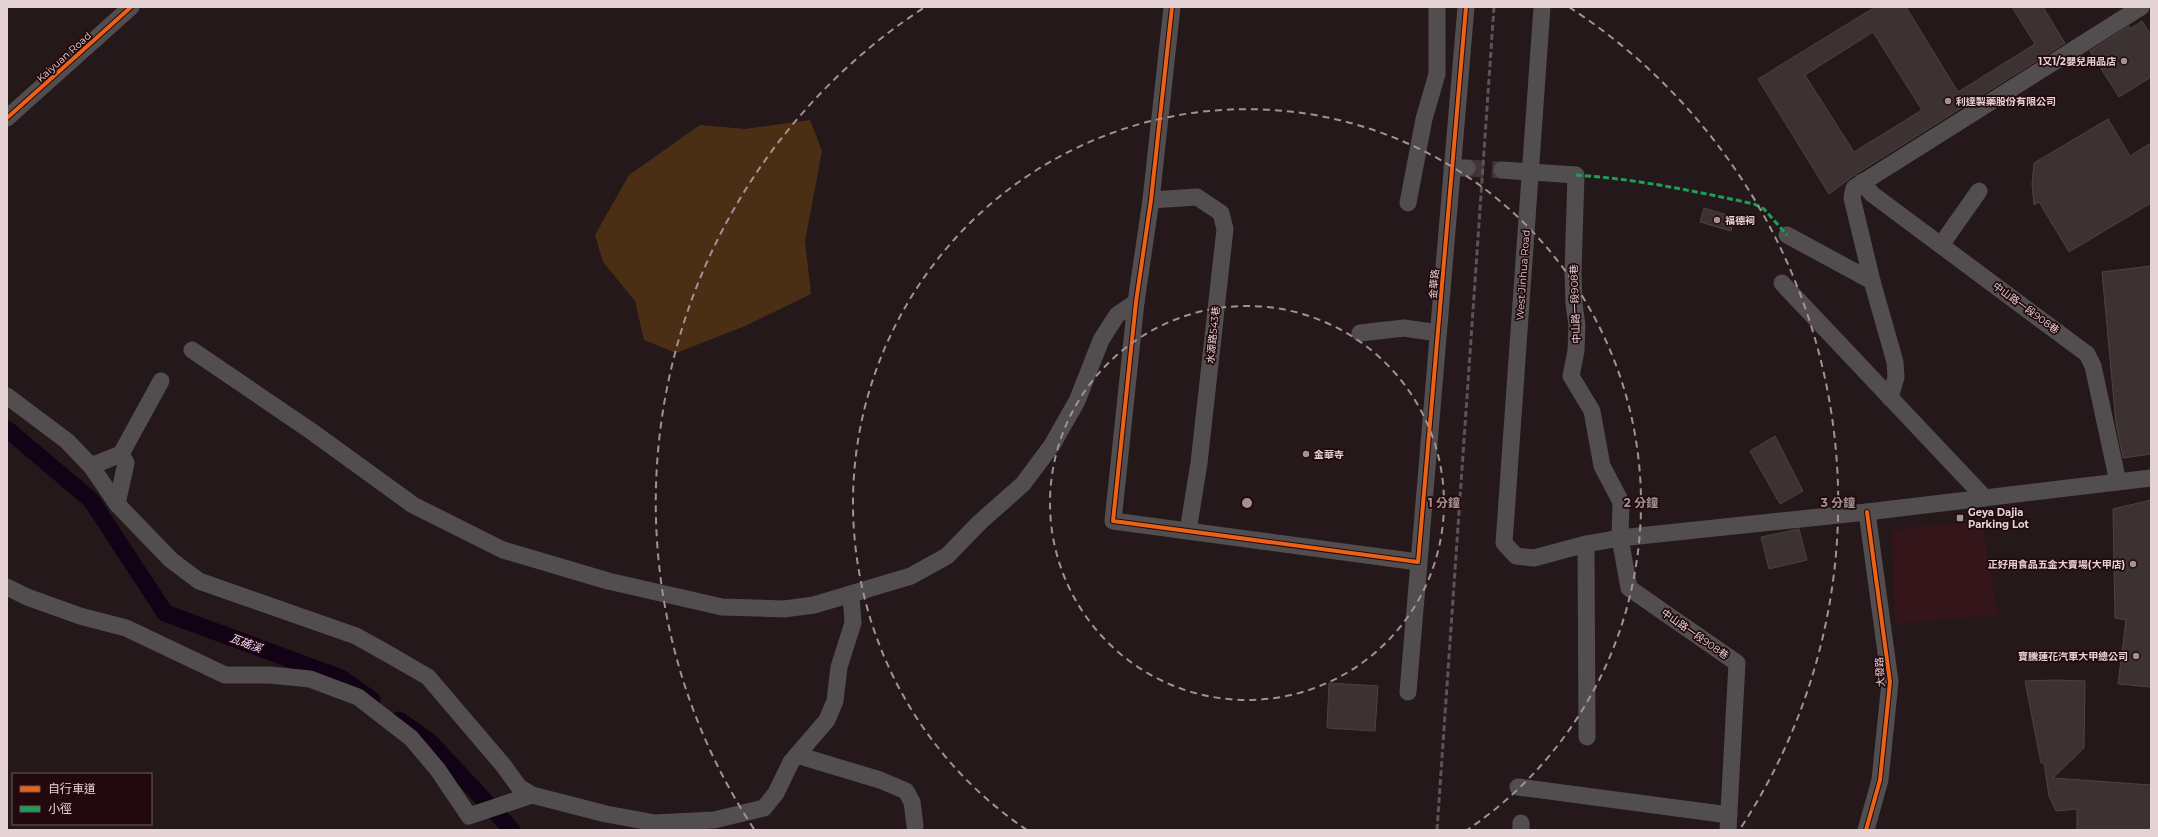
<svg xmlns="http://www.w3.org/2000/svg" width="2158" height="837" viewBox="0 0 2158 837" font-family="Montserrat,'Noto Sans TC',sans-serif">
  <rect width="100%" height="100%" fill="#25181a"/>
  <polygon fill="#34151a" points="1982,522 1998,615 1895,624 1892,531 1926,525"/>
  <polygon fill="#4b2f15" points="810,120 822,151 805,241 811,294 745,326 676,353 644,340 635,301 603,262 595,235 629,175 700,125 745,129"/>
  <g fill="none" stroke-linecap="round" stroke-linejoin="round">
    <g stroke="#110215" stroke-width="17">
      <polyline points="7,429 91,500 165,613 341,678 372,700"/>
      <polyline points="399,720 430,742 512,830"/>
    </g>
  </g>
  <g fill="#3d3232" stroke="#4d4241" fill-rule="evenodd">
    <path d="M1875 7H1906L1958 92 2035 44 2012 7H2043L2065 43 1856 174 1829 194 1758 79ZM1873 32 1922 110 1854 152 1805 75Z"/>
    <polygon points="2142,21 2151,35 2151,77 2119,97 2090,51 2129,26 2130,29"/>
    <polygon points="2108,119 2130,156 2151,143 2151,203 2069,252 2039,202 2034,205 2032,184 2034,163"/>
    <polygon points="1704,208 1734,217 1731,231 1700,222"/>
    <polygon points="2151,266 2151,454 2123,458 2116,424 2102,272"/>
    <polygon points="1775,436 1803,491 1780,504 1750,451"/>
    <polygon points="2151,500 2151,687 2118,684 2126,620 2115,618 2113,509"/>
    <polygon points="1799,529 1807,560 1769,569 1761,537"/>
    <polygon points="2056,680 2085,681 2084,748 2053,778 2151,785 2151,830 2077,830 2077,809 2056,811 2049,796 2044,763 2041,763 2025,681"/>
    <polygon points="1329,683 1378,686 1375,731 1327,728"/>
  </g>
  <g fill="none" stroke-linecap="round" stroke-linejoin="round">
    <polyline stroke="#423436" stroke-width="17" stroke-dasharray="17 8" stroke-linecap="butt" points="1467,168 1502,170"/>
    <g stroke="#524d4f" stroke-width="17">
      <polyline points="1172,7 1151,200 1136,302 1113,521 1418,562"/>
      <polyline points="1542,7 1504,543 1516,556 1534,558 1586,544 1620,538 1867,512 2151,478"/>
      <polyline points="7,118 131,7"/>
      <polyline points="1452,168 1467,168"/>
      <polyline points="1502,170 1576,175 1573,272 1574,304 1577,325 1576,351 1571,376 1592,411 1602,466 1621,502 1620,538 1629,588 1737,663 1728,830"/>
      <polyline points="1862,182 1872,194 2087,354 2093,366 2118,482"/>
      <polyline points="1151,200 1197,197 1221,213 1225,229 1199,463 1188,531"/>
      <polyline points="1408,203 1424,119 1437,74 1437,7"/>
      <polyline points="1787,235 1872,281 1895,362 1896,377 1890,398"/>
      <polyline points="1941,245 1979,191"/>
      <polyline points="1872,281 1852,198 1854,188 2141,7"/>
      <polyline points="1782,283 1985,498"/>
      <polyline points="1360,333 1404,328 1438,333"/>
      <polyline points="192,350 311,431 413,505 503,550 608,581 722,607 784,609 814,605 911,576 947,556 979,523 1023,484 1052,445 1077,401 1101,340 1117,315 1136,302"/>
      <polyline points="7,396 67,441 91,466 117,504 171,560 199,581 356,636 390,655 428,677 503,765 519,787 532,795 606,814 655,823 714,820 764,808 776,793 791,762 827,720 835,701 839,667 853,623 851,594"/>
      <polyline points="121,454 161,381"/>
      <polyline points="91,466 121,454 126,463 117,504"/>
      <polyline points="1586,544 1587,737"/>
      <polyline points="7,587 27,597 80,616 126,628 225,675 270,675 310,679 358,697 411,738 438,770 469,816 532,795"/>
      <polyline points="1408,692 1466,7"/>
      <polyline points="797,755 880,780 906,791 912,802 915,826"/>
      <polyline points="1518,787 1729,815"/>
      <polyline points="1521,830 1521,823"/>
      <polyline points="1866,830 1880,780 1890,682 1867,512"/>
    </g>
    <polyline stroke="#5b5355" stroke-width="3" stroke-dasharray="6 3" stroke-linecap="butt" points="1437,830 1494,7"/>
    <path stroke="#1a9f57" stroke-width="3" stroke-dasharray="6 3" stroke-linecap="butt" d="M1576 175C1637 179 1694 191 1754 204L1764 209 1787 235"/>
    <g stroke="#21090d" stroke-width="6">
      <g id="cycleway">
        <polyline points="1172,7 1151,200 1136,302 1113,521 1418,562 1466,7"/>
        <polyline points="7,118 131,7"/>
        <polyline points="1866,830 1880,780 1890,682 1867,512"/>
      </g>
    </g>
    <use href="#cycleway" stroke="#ea6118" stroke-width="4"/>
  </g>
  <g fill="none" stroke="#a29294" stroke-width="2" stroke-dasharray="7 5">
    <circle cx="1247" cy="503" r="197"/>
    <path d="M1027 830A394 394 0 1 1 1467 830"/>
    <path d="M754 829A591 591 0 0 1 925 7M1569 7A591 591 0 0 1 1740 829"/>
  </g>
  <g fill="#a29294" stroke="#21090d" stroke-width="1.5">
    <circle cx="2124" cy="61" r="4"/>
    <circle cx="1948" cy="101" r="4"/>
    <circle cx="1717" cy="220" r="4"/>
    <circle cx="1306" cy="454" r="4"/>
    <rect x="1956" y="514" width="8" height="8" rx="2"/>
    <circle cx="2133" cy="564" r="4"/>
    <circle cx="2136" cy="656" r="4"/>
  </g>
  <g text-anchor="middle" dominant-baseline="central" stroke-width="3.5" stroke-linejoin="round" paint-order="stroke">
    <g font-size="10" fill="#e6d3d5" stroke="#21090d">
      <text transform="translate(64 57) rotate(-42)">Kaiyuan Road</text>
      <text transform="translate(1523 275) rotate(-86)">West Jinhua Road</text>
      <text transform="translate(1434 284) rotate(-85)">金華路</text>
      <text transform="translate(1575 304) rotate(-92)">中山路一段908巷</text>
      <text transform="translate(2026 308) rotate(36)">中山路一段908巷</text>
      <text transform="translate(1213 335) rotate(-84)">水源路543巷</text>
      <text transform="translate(1695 634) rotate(35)">中山路一段908巷</text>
      <text transform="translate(1880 672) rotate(-94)">大發路</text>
    </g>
    <g font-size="10" font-weight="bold" fill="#e6d3d5" stroke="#21090d" text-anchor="start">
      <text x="2116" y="61" text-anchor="end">1又1/2嬰兒用品店</text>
      <text x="1956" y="101">利達製藥股份有限公司</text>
      <text x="1725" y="220">福德祠</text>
      <text x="1314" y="454">金華寺</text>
      <text x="1968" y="512">Geya Dajia<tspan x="1968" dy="12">Parking Lot</tspan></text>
      <text x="2125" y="564" text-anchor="end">正好用食品五金大賣場(大甲店)</text>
      <text x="2128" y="656" text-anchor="end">寶騰蓮花汽車大甲總公司</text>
    </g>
    <g font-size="11" font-style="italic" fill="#f5d9fc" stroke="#21090d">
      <text transform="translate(246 643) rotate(20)">瓦磘溪</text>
    </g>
  </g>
  <circle cx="1247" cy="503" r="6" fill="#a29294" stroke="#21090d" stroke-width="2"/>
  <g font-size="12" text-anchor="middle" font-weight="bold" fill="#a29294" stroke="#21090d" stroke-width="3.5" stroke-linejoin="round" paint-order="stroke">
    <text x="1444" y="507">1 分鐘</text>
    <text x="1641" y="507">2 分鐘</text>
    <text x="1838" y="507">3 分鐘</text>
  </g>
  <rect width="2158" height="837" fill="none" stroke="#e6d3d5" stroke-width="16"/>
  <rect x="12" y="773" width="140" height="52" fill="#21090d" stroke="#705a5d"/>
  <rect x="20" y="786" width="20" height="6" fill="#ea6118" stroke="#705a5d"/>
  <text x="48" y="793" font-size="12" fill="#e6d3d5">自行車道</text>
  <rect x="20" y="806" width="20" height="6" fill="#1a9f57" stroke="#705a5d"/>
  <text x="48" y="813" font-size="12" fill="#e6d3d5">小徑</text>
</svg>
